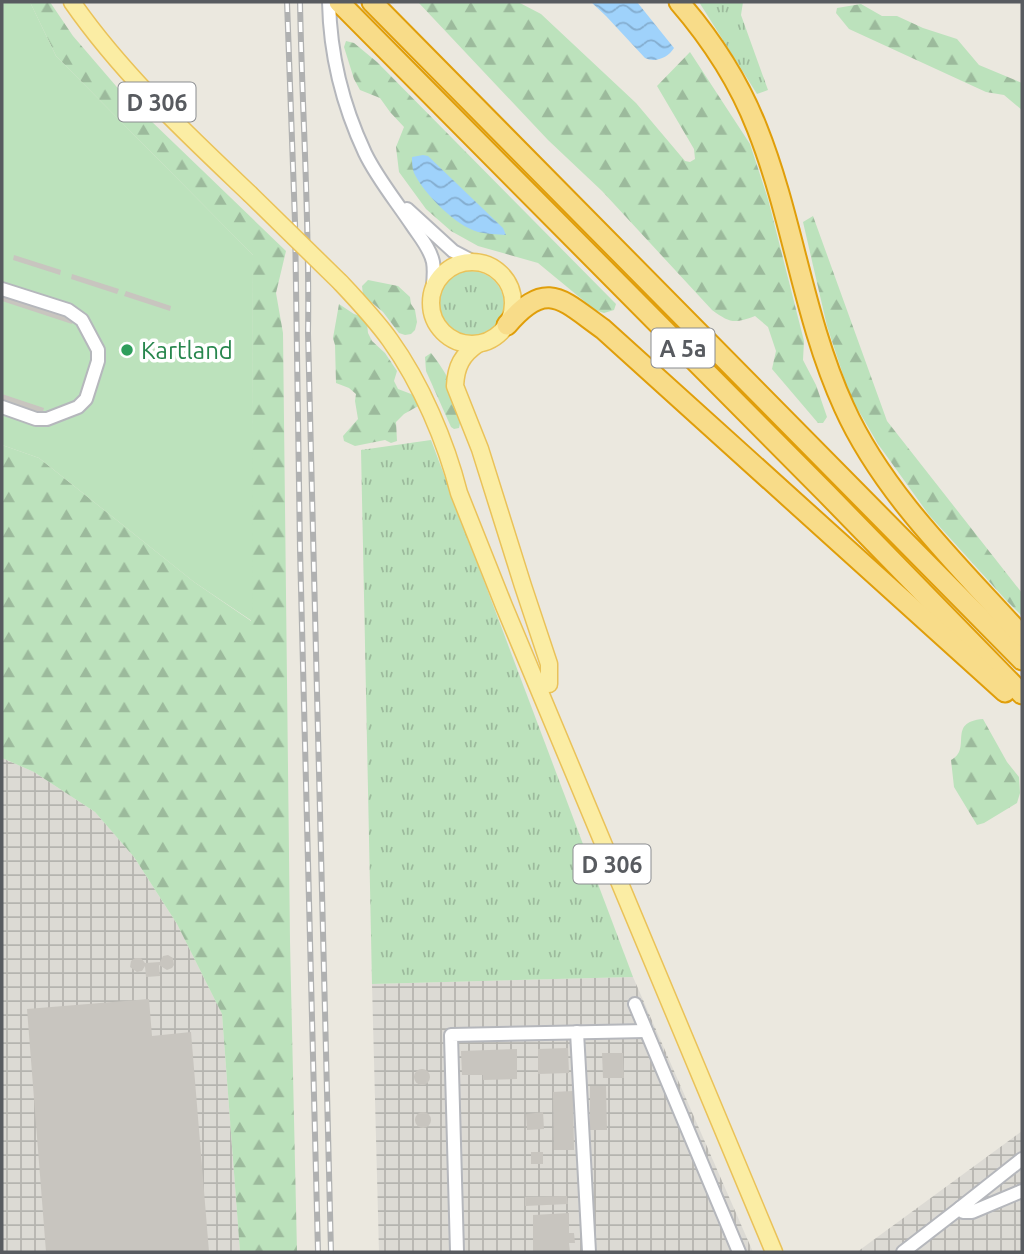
<svg xmlns="http://www.w3.org/2000/svg" width="1024" height="1254" viewBox="0 0 1024 1254" font-family="Ubuntu,sans-serif">
  <defs>
    <pattern id="industrial-grid" width="8" height="8" patternUnits="userSpaceOnUse" patternTransform="scale(1.75)"><rect width="8" height="8" fill="#dcdad4"/><path d="M0 4h8M4 0v8" fill="none" stroke="#b5b4af"/></pattern>
    <pattern id="grass-tufts" width="24" height="20" patternUnits="userSpaceOnUse" patternTransform="scale(1.75)"><rect width="24" height="20" fill="#bce2bc"/><path d="M3 7l-1-3M5 7V3M7 7l1-3M15 17l-1-3M17 17v-4M19 17l1-3" fill="none" stroke="#9cba9c"/></pattern>
    <pattern id="forest-firs" width="22" height="20" patternUnits="userSpaceOnUse" patternTransform="scale(1.75)"><rect width="22" height="20" fill="#bce2bc"/><path d="M5 1l3.5 6h-7zM16 11l3.5 6h-7z" fill="#9cba9c"/></pattern>
    <pattern id="water-waves" width="16" height="10" patternUnits="userSpaceOnUse" patternTransform="scale(1.75)"><rect width="16" height="10" fill="#9fd2fb"/><path d="M0 5q4-4 8 0t8 0" fill="none" stroke="#84adcf"/></pattern>
  </defs>
  <rect width="100%" height="100%" fill="#ebe8df"/>
  <g fill="url(#industrial-grid)">
    <polygon points="2,758 34,772 95,812 134,857 177,924 222,1014 240,1252 2,1252"/>
    <polygon points="633,977 753,1252 379,1252 372,984"/>
    <polygon points="1022,1131 1022,1252 857,1252"/>
  </g>
  <g fill="url(#grass-tufts)">
    <polygon points="699,2 743,2 741,15 768,90 757,94"/>
    <circle cx="471" cy="304" r="33"/>
    <polygon points="431,440 633,977 372,984 361,450"/>
  </g>
  <g fill="url(#forest-firs)">
    <polygon points="30,2 50,2 73,36 122,93 286,251 276,293 283,333 290,941 297,1252 240,1252 222,1014 177,924 134,857 95,812 34,772 2,758 2,445 39,458 194,582 251,621 253,255 56,56"/>
    <path d="M418 2H518L541 14 636 103 685 161 690 162 695 159 694 149 657 86 690 52 750 144 768 199 804 341 803 360 816 385 827 417 823 423H818L772 369 776 351 768 327 755 316C734 324 730 323 712 310L602 191 548 140Z"/>
    <polygon points="861,4 882,16 897,16 923,28 957,39 979,65 1022,83 1022,110 1004,95 986,92 849,29 836,13 837,8"/>
    <polygon points="346,41 354,43 377,62 616,304 614,310 604,313 595,310 538,263 478,246 451,231 426,209 399,172 396,147 404,127 390,112 380,98 360,90 354,79 344,47"/>
    <polygon points="813,216 887,421 1022,593 1022,616 1005,599 929,515 878,444 850,396 827,326 803,222"/>
    <polygon points="368,280 398,286 410,297 411,304 415,310 417,322 415,330 411,334 405,335 399,333 383,312 363,295 362,286"/>
    <polygon points="339,304 354,314 364,317 367,323 368,333 372,341 385,353 397,371 394,381 398,389 419,397 420,405 404,414 396,422 397,441 391,443 385,440 355,446 344,441 343,436 358,419 355,401 356,394 349,388 336,383 335,345 333,338"/>
    <path d="M431 353C445 370 466 405 459 428L454 429 451 427 426 371 425 357Z"/>
    <path d="M983 719 1007 762 1019 777 1020 793 1017 803 984 823 977 825 954 787 951 760C973 749 946 722 983 719Z"/>
  </g>
  <polygon fill="#bce2bc" points="2,2 30,2 56,56 253,255 252,621 194,582 39,458 2,445"/>
  <g fill="url(#water-waves)">
    <path d="M591 2H637L674 48C668 58 655 63 645 58L606 16Z"/>
    <path d="M423 155 428 156 503 228 506 235C497 234 487 234 478 232 456 226 424 194 414 173 412 168 412 162 412 157Z"/>
  </g>
  <g fill="#c8c5bf">
    <polygon points="14,255 61,270 60,275 13,260"/>
    <polygon points="72,274 119,289 117,294 71,279"/>
    <polygon points="126,291 171,306 170,311 124,296"/>
    <polygon points="2,293 74,317 72,324 2,301"/>
    <polygon points="2,394 44,408 42,415 2,401"/>
    <polygon points="168,955 173,958 174,965 172,968 167,970 159,965 160,976 146,977 145,966 142,971 137,972 130,967 131,961 135,958 141,958 145,963 160,962 163,956"/>
    <polygon points="149,999 152,1036 191,1032 209,1252 46,1252 27,1009"/>
    <polygon points="568,1048 569,1073 538,1074 538,1049"/>
    <polygon points="517,1049 517,1079 483,1080 483,1075 462,1075 461,1051"/>
    <polygon points="602,1053 623,1053 624,1078 603,1078"/>
    <circle cx="422" cy="1077" r="8"/>
    <polygon points="590,1086 606,1086 607,1130 590,1130"/>
    <polygon points="573,1091 574,1150 554,1150 553,1092"/>
    <circle cx="423" cy="1120" r="8"/>
    <polygon points="543,1112 544,1129 527,1130 526,1114"/>
    <rect x="531" y="1152" width="12" height="12"/>
    <polygon points="567,1196 568,1204 525,1206 525,1197"/>
    <polygon points="569,1213 569,1233 574,1233 575,1243 569,1243 570,1252 533,1252 533,1215"/>
  </g>
  <g fill="none" stroke-linecap="round" stroke-linejoin="round">
    <g stroke="#b5b7bc" stroke-width="16">
      <g id="minor">
        <path d="M329 2C330 53 343 106 365 153 377 178 396 201 412 225 420 237 430 248 433 262 435 273 433 284 432 294"/>
        <polyline points="407,209 453,251 474,262"/>
        <polyline points="2,289 68,310 82,320 98,350 98,361 86,399 78,407 47,419 36,419 2,407"/>
        <polyline points="635,1004 739,1252"/>
        <polyline points="577,1032 589,1252"/>
        <polyline points="1022,1159 960,1208 963,1212 972,1212 1022,1191"/>
        <polyline points="457,1252 451,1035 646,1031"/>
        <polyline points="903,1252 960,1208"/>
      </g>
    </g>
    <g stroke="#eac259" stroke-width="19">
      <g id="major">
        <path d="M72 2C122 74 187 134 250 194"/>
        <circle cx="472" cy="303" r="41"/>
        <path d="M340 282C357 300 375 319 390 340 421 383 446 442 459 493L504 606 774 1252"/>
        <path d="M478 344C462 355 456 366 455 386L480 449 523 586 549 664V684"/>
      </g>
    </g>
    <g stroke="#e09e0a" stroke-width="23">
      <g id="highway">
        <polyline points="339,2 826,493 1022,694"/>
        <polyline points="372,2 1022,660"/>
        <path d="M679 2C711 39 739 82 757 128 793 218 803 317 844 407 883 494 959 566 1022 636"/>
        <path d="M507 325C547 278 562 300 603 329L1005 692"/>
      </g>
    </g>
    <use href="#minor" stroke="#fff" stroke-width="12"/>
    <use href="#major" stroke="#fbeda4" stroke-width="16"/>
    <use href="#highway" stroke="#f8dc89" stroke-width="19"/>
    <g stroke="#b0b1b1" stroke-width="6">
      <g id="rail">
        <polyline points="287,2 295,222 300,549 318,1252"/>
        <path d="M300 2C302 112 310 223 308 333L331 1252"/>
      </g>
    </g>
    <use href="#rail" stroke="#fff" stroke-width="3.5" stroke-dasharray="10" stroke-linecap="butt"/>
    <g stroke="#eac259" stroke-width="19" stroke-linecap="butt">
      <polyline id="major-bridge" points="250,194 340,282"/>
    </g>
    <use href="#major-bridge" stroke="#fbeda4" stroke-width="16"/>
  </g>
  <circle fill="#2e9e5b" stroke="#fff" stroke-width="2.5" cx="127" cy="350" r="7"/>
  <g text-anchor="middle" dominant-baseline="central" stroke-width="7" stroke-linejoin="round" paint-order="stroke">
    <g fill="#fff" stroke="#8a8c90" stroke-width="2">
      <rect x="118.5" y="82.5" width="77" height="39" rx="5"/>
      <rect x="651.5" y="328.5" width="63" height="39" rx="5"/>
      <rect x="573.5" y="844.5" width="77" height="39" rx="5"/>
    </g>
    <g font-size="23" font-weight="bold" fill="#585b60">
      <text x="157" y="102">D 306</text>
      <text x="683" y="348">A 5a</text>
      <text x="612" y="864">D 306</text>
    </g>
    <g font-size="24" fill="#27864d" stroke="#fff" text-anchor="start">
      <text x="141" y="350">Kartland</text>
    </g>
  </g>
  <rect width="1024" height="1254" fill="none" stroke="#585b60" stroke-width="7"/>
</svg>
